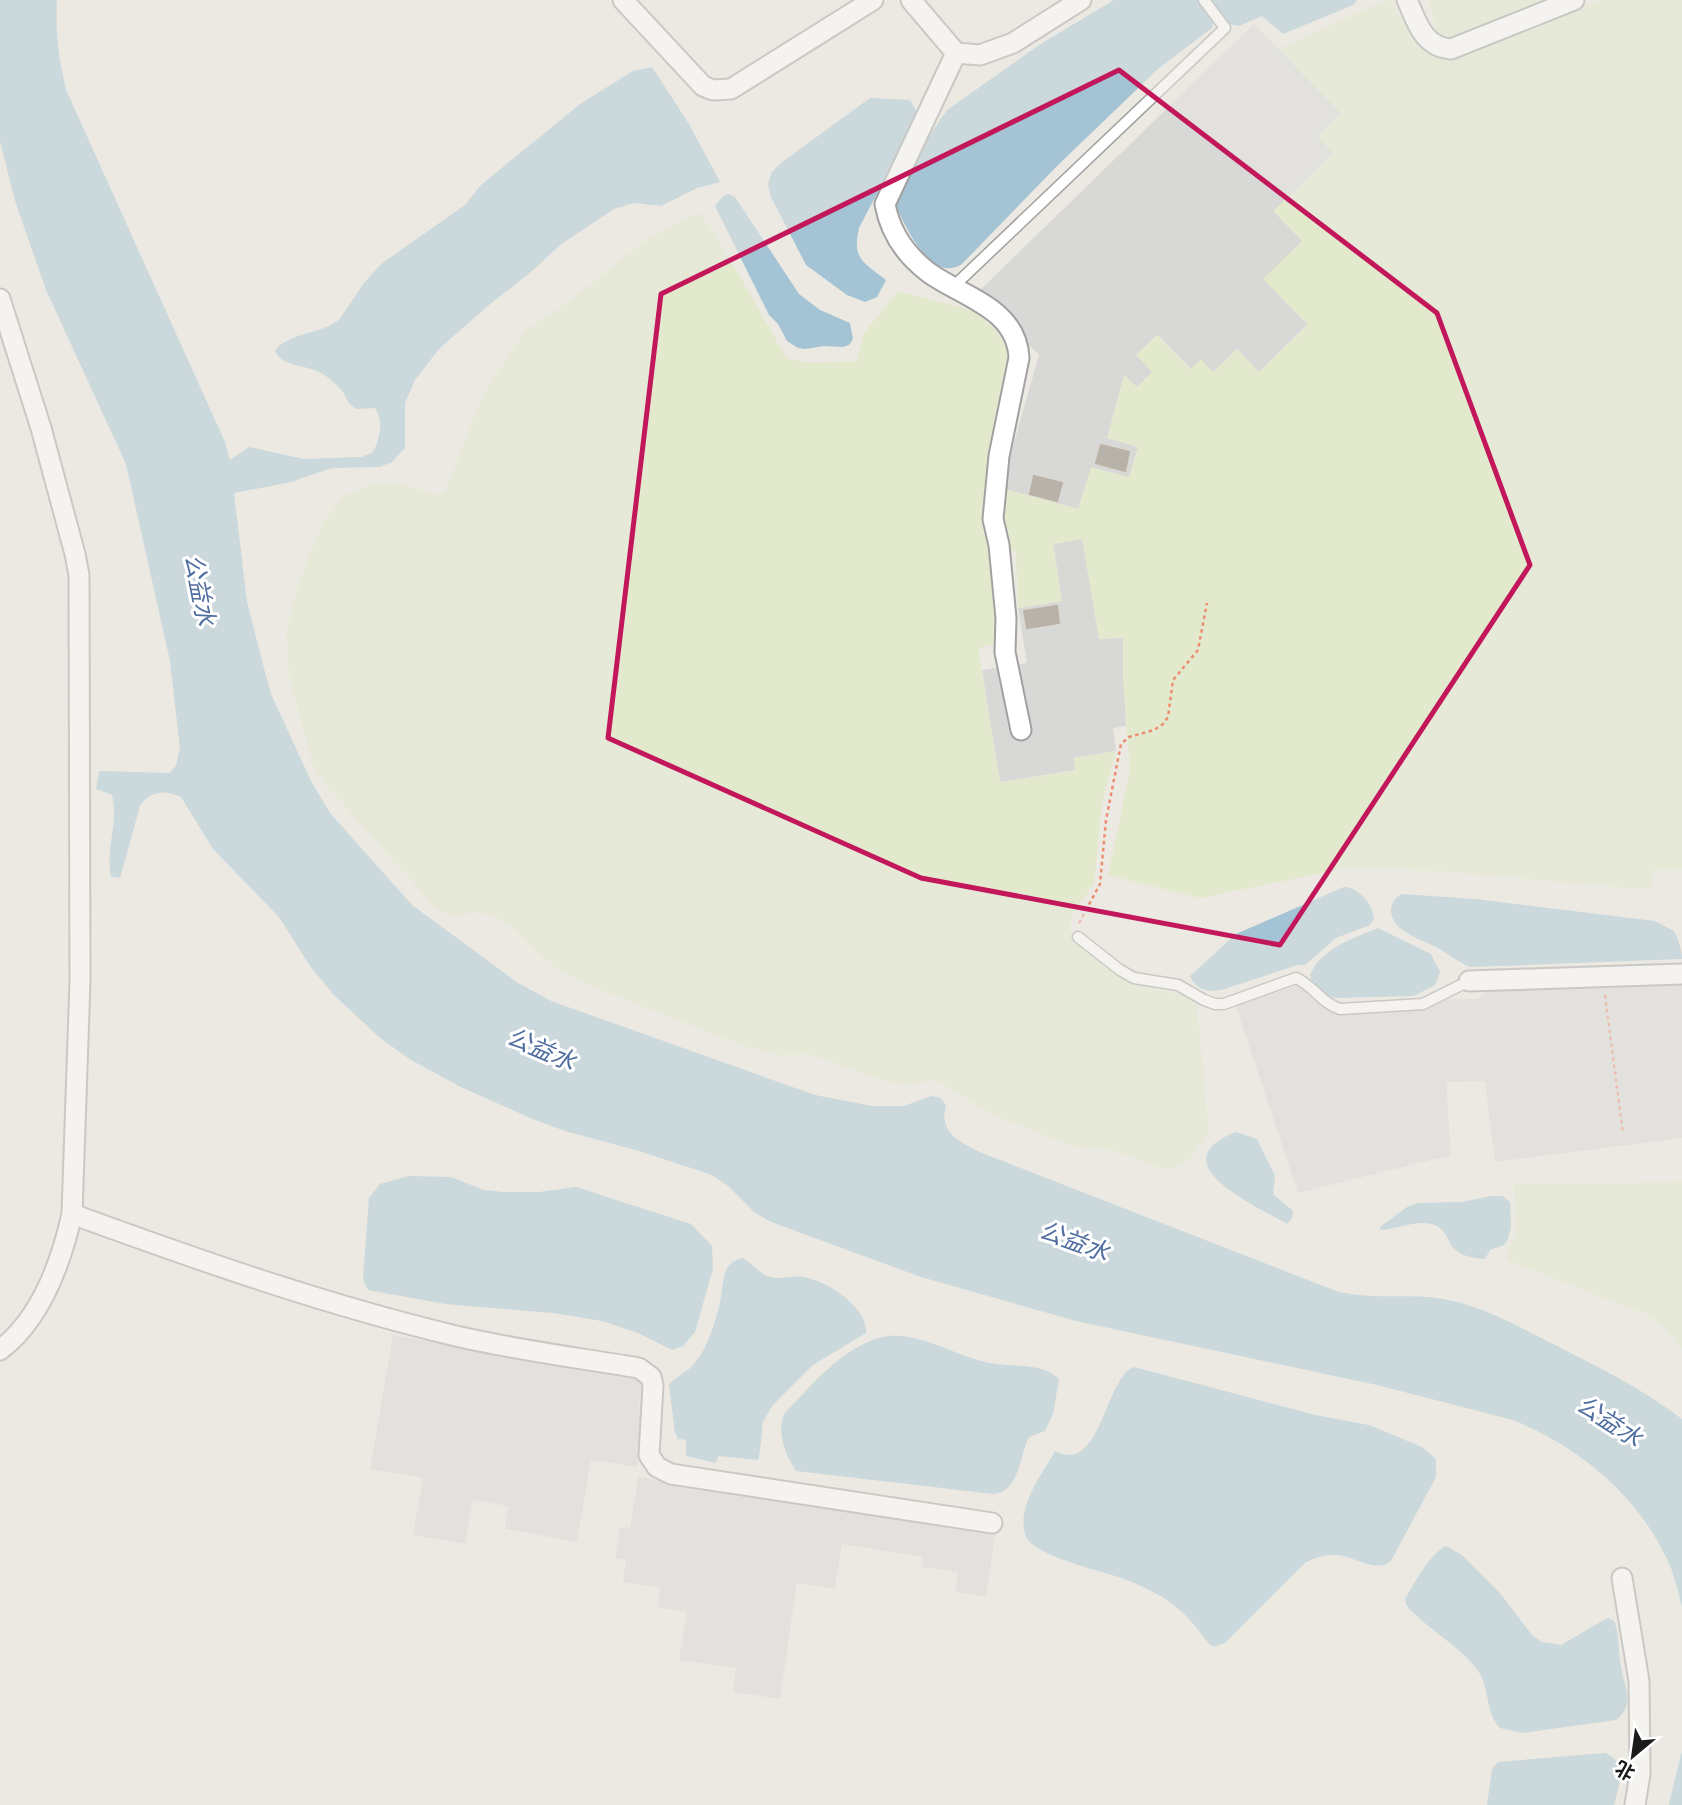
<svg xmlns="http://www.w3.org/2000/svg" width="1682" height="1805" viewBox="0 0 1682 1805" font-family="'Sofia Sans Condensed','Noto Sans SC',sans-serif">
  <rect width="100%" height="100%" fill="#ebe9e1"/>
  <g fill="#d8d8d7">
    <polygon points="1254,24 1341,113 1334,152 1302,241 1264,279 1308,324 1259,372 1213,372 1191,369 1158,335 1153,372 1137,388 1125,376 1107,438 1138,447 1129,478 1078,509 1001,488 1039,355 978,292"/>
    <polygon points="1083,539 1099,639 1123,637 1126,726 1113,728 1116,751 1074,758 1076,770 1000,782 982,670 1027,663 1018,608 1062,601 1053,544"/>
    <polygon points="1682,981 1682,1138 1495,1162 1485,1081 1446,1082 1451,1155 1298,1193 1236,1006 1300,985 1335,1013 1452,999 1478,999 1492,986"/>
    <polygon points="393,1335 643,1379 639,1406 647,1408 637,1467 591,1460 577,1542 505,1529 508,1506 473,1500 465,1544 413,1535 423,1478 370,1469"/>
    <polygon points="638,1477 996,1531 986,1597 955,1592 958,1572 922,1567 923,1557 842,1544 835,1589 797,1583 780,1699 733,1692 736,1668 679,1660 687,1612 657,1607 660,1588 623,1582 626,1560 615,1558 620,1527 630,1528"/>
  </g>
  <g fill="#e3e9cd">
    <polygon points="1386,0 1390,0 1420,49 1440,56 1457,58 1601,0 1682,0 1682,870 1653,870 1651,890 1438,871 1347,868 1200,898 1108,875 1130,770 1123,681 1123,638 1099,639 1082,539 1053,544 1062,601 1018,608 1016,551 1004,546 1001,488 1078,509 1091,467 1129,477 1138,447 1107,438 1124,375 1137,387 1152,372 1136,355 1157,335 1190,369 1201,359 1213,372 1237,349 1259,372 1308,325 1263,279 1302,241 1273,211 1333,153 1317,136 1341,113 1278,49"/>
    <polygon points="1429,0 1549,0 1450,39 1436,33"/>
    <polygon points="699,212 719,240 787,359 810,363 857,361 863,334 899,291 973,311 994,328 1006,347 1010,358 996,592 997,642 978,649 1000,782 1075,771 1074,758 1116,751 1102,802 1094,883 1073,914 1069,929 1077,943 1124,977 1139,984 1186,996 1197,1006 1209,1133 1186,1163 1166,1170 1115,1151 1072,1146 991,1114 936,1080 904,1085 872,1077 810,1054 778,1055 746,1047 584,983 564,973 546,960 515,929 497,917 476,912 454,916 444,914 435,907 324,783 313,765 289,676 286,633 299,581 323,521 344,496 373,483 405,484 435,495 445,492 483,394 525,331 571,300 647,239"/>
    <polygon points="1682,1182 1682,1350 1667,1331 1648,1315 1506,1260 1517,1228 1513,1184"/>
  </g>
  <g fill="#a4c4d6">
    <path d="M0 0H57C55 30 59 63 67 92L225 442 230 460 249 447 303 459 361 457 372 453C380 441 384 420 375 408L356 409C348 404 347 399 343 392 337 384 326 375 317 371 304 365 280 366 275 350 293 331 319 335 339 320L364 283 381 264 465 205 481 185 580 104 633 71 652 67 689 124 720 182 697 188 661 206 634 203 614 209 560 245 531 272 490 304 439 349 415 380 405 403V448L392 462 380 467 332 468 291 482 234 493 247 602 266 676 271 694 311 781 330 813 412 905 518 983 551 1001 815 1095 872 1106H904L931 1096 941 1098 946 1106C938 1133 961 1143 982 1153L1336 1291C1375 1301 1412 1292 1448 1300 1483 1307 1516 1325 1547 1341 1594 1365 1640 1387 1682 1419V1607C1677 1589 1674 1571 1665 1555 1634 1492 1577 1446 1513 1420L1377 1385 1076 1321 921 1277 771 1222 754 1212 728 1186 712 1175 639 1151 565 1131 530 1118 461 1087 411 1060 380 1038 334 995 310 966 279 917 213 849 181 797C165 790 151 790 140 806L120 878 111 877C105 848 119 824 112 795L96 789 99 771 169 773 176 766 180 748 170 661 126 464 46 290 15 201 0 141Z"/>
    <path d="M1114 0H1200C1207 9 1215 16 1212 28L1158 69 1057 166 962 264C929 285 905 223 893 201L901 177 947 110 1042 43Z"/>
    <polygon points="1212,0 1357,0 1353,5 1283,34 1262,16 1239,26 1228,24"/>
    <path d="M870 98 910 100 917 112 916 118 859 228C852 259 863 262 886 280L877 297 865 302 847 295 806 265 771 197 768 184 772 172 781 163Z"/>
    <polygon points="729,194 735,197 799,294 820,310 850,323 853,339 849,345 843,347 824,346 805,349 798,348 787,341 778,324 769,315 715,206 723,196"/>
    <path d="M1344 887C1359 888 1373 904 1374 919L1370 925 1336 938 1305 965H1298L1221 990C1207 992 1196 990 1190 976L1236 934Z"/>
    <path d="M1402 894 1475 899 1655 921 1674 931C1678 939 1682 950 1682 959L1470 967C1457 961 1448 954 1436 947 1421 939 1385 929 1392 905 1394 899 1397 897 1402 894Z"/>
    <path d="M1378 928 1431 954 1440 972 1435 985 1414 996 1335 998 1322 992 1313 984 1310 975C1321 949 1353 938 1378 928Z"/>
    <path d="M1236 1132 1257 1139 1275 1176 1273 1194 1293 1211 1292 1218 1287 1224C1257 1206 1157 1163 1236 1132Z"/>
    <polygon points="409,1176 451,1177 484,1190 503,1192 539,1192 576,1187 691,1224 712,1246 713,1269 695,1332 683,1346 672,1350 638,1333 602,1321 553,1313 445,1304 368,1290 363,1279 369,1198 380,1184"/>
    <path d="M1491 1196H1502L1510 1202 1511 1228 1508 1239 1504 1245 1490 1250 1485 1259C1473 1259 1456 1255 1450 1243 1447 1236 1444 1230 1437 1226 1420 1218 1398 1229 1381 1230L1380 1227 1407 1207 1418 1203 1462 1202Z"/>
    <path d="M743 1258C753 1264 759 1274 770 1277 781 1280 793 1275 803 1277 826 1280 868 1307 866 1333L813 1365 772 1406 763 1422 759 1458 757 1460 718 1456 716 1463 686 1456V1440L678 1439 675 1433 669 1385C674 1378 683 1374 690 1368 706 1353 715 1324 720 1303 724 1284 720 1263 743 1258Z"/>
    <path d="M888 1336C927 1333 960 1360 997 1364 1018 1367 1043 1363 1059 1379L1053 1414 1045 1431 1029 1437C1019 1456 1020 1492 993 1494L796 1471C786 1456 775 1430 785 1413 815 1382 844 1344 888 1336Z"/>
    <path d="M1134 1367 1315 1415 1369 1425 1422 1447 1436 1459V1477L1391 1561C1376 1574 1354 1556 1337 1555 1326 1554 1315 1558 1305 1563L1225 1643 1214 1647 1209 1644C1196 1626 1183 1610 1164 1598 1150 1590 1136 1583 1121 1578 1100 1570 1031 1556 1025 1534 1017 1505 1042 1475 1055 1451 1101 1476 1105 1377 1134 1367Z"/>
    <path d="M1446 1546 1462 1555 1500 1593 1532 1635 1542 1642 1561 1645 1602 1621 1608 1618 1614 1621C1620 1635 1618 1652 1621 1667 1624 1686 1636 1705 1616 1720L1523 1733 1500 1728C1484 1711 1491 1687 1476 1668 1456 1643 1427 1629 1406 1605L1405 1599C1413 1585 1432 1551 1446 1546Z"/>
    <polygon points="1682,1751 1682,1805 1669,1805 1669,1804"/>
    <path d="M1605 1753C1628 1761 1619 1786 1614 1805H1487L1492 1769 1498 1762Z"/>
  </g>
  <g fill="#b7b2aa" stroke="#bbb2a5" stroke-width="2">
    <polygon points="1101,445 1129,452 1125,471 1096,463"/>
    <polygon points="1034,476 1062,483 1057,501 1030,494"/>
    <polygon points="1057,606 1059,623 1027,628 1024,611"/>
  </g>
  <g fill="none" stroke-linecap="round" stroke-linejoin="round">
    <g stroke="#a1a1a1" stroke-width="13">
      <g id="service">
        <polyline points="954,286 1225,28 1204,0"/>
        <path d="M1078 937 1120 970 1134 978 1178 985 1204 1000 1215 1004H1224L1296 978C1313 985 1321 1003 1340 1009L1423 1004 1469 981"/>
      </g>
    </g>
    <g stroke="#a1a1a1" stroke-width="23">
      <g id="minor">
        <polyline points="623,0 703,86 713,90 731,89 873,0"/>
        <polyline points="911,0 956,53 980,55 1013,43 1081,0"/>
        <path d="M1407 0C1417 22 1423 47 1451 49L1574 0"/>
        <path d="M956 53 885 204C890 232 906 255 928 272 962 297 1017 308 1019 358L999 456 993 519 999 545 1006 618 1005 652 1021 730"/>
        <path d="M0 299 41 428 75 554 79 575 80 981 72 1214C61 1263 41 1319 0 1350"/>
        <polyline points="1469,981 1682,974"/>
        <path d="M72 1214C198 1260 326 1305 456 1336 516 1350 579 1358 639 1368L651 1377 653 1385 649 1455 657 1467 671 1474 992 1523"/>
        <polyline points="1622,1578 1639,1681 1640,1774 1635,1805"/>
      </g>
    </g>
    <g stroke="#ec8d71" stroke-width="2.5" stroke-dasharray="3.5 3.5" stroke-linecap="butt">
      <polyline points="1079,923 1100,884 1106,820 1121,744 1129,737 1154,730 1163,724 1168,717 1173,680 1198,650 1207,603"/>
      <polyline points="1605,995 1623,1134"/>
    </g>
    <use href="#service" stroke="#fff" stroke-width="10"/>
    <use href="#minor" stroke="#fff" stroke-width="19"/>
  </g>
  <path d="M0 0H1682V1805H0ZM1119 70 1437 313 1530 565 1280 945 921 878 608 738 661 294Z" fill="#ebe9e1" fill-opacity=".55" fill-rule="evenodd"/>
  <path fill="none" stroke="#c2185b" stroke-width="5" stroke-linejoin="round" d="M1119 70 1437 313 1530 565 1280 945 921 878 608 738 661 294Z"/>
  <g text-anchor="middle" dominant-baseline="central" stroke-width="6" stroke-linejoin="round" paint-order="stroke">
    <g font-size="24" font-style="italic" fill="#516ea0" stroke="#fff">
      <text transform="translate(199 590) rotate(79)">公益水</text>
      <text transform="translate(541 1050) rotate(23)">公益水</text>
      <text transform="translate(1074 1242) rotate(20)">公益水</text>
      <text transform="translate(1609 1422) rotate(33)">公益水</text>
    </g>
  </g>
  <g transform="translate(1633 1756) rotate(209)" stroke="#ffffff" stroke-width="5" paint-order="stroke">
  <path d="M0-5L12 26L0 18L-12 26Z" fill="#1a1a1a"/>
  <text y="-10" font-size="19" font-weight="bold" text-anchor="middle" fill="#1a1a1a">北</text>
  </g>
</svg>
